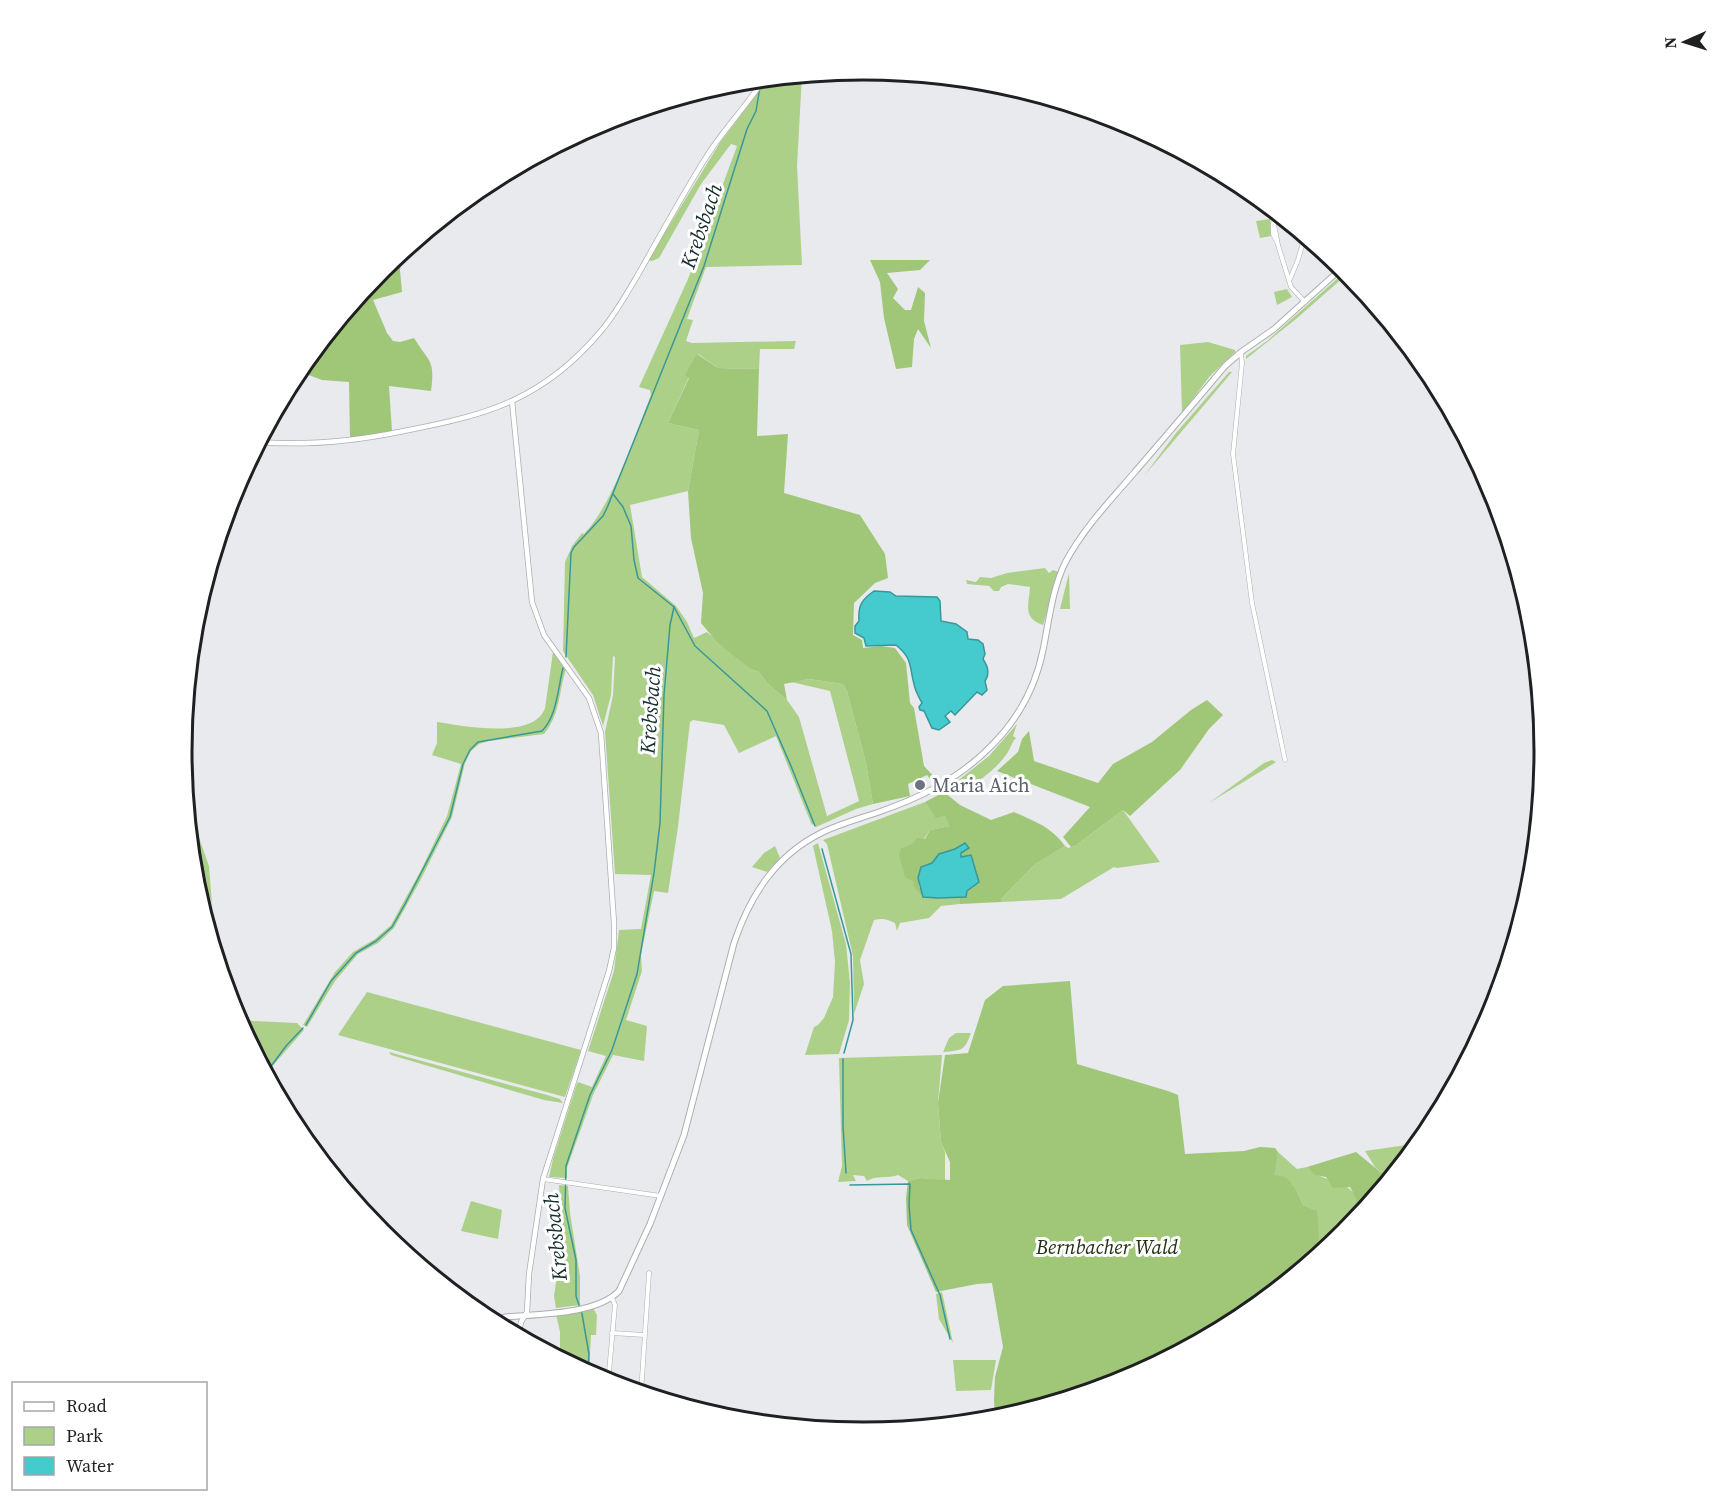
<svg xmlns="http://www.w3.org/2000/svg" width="1727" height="1502" viewBox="0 0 1727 1502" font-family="'Source Serif 4',serif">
  <rect width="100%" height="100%" fill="#e8eaee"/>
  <g fill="#add089">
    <path d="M802 75 797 166 802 265 706 267 687 319 693 320 686 341 692 343 796 341 794 349H760L759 369 718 368 698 354 686 375 689 377 668 423 699 430 688 491 630 505 642 577 676 606 687 622 694 638 707 632 750 669 759 672 768 684 787 700 799 717 827 816 859 801 830 691 791 682 809 679 843 684 847 691 866 763 873 804 856 809 816 827 814 823 812 825 811 823 776 736 739 753 724 725 693 720 690 722 678 827 668 893 654 891 641 955 642 971 626 1020 647 1026 644 1061 613 1055 593 1095 567 1168V1178L549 1177 553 1159 576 1086 578 1082 592 1087 606 1056 588 1051 614 971 619 930 641 929 651 875 615 874 605 732 613 695 615 657 613 656 611 695 603 726 593 695 563 651 565 562 572 546 582 533 584 534C614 502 634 437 651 395L650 390 639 387 688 279 737 146 731 144 701 184 659 258 652 261 648 260 721 141 767 81 773 78Z"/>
    <polygon points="1270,219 1271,236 1260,238 1256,221"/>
    <polygon points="1347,270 1348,272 1345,276 1296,319 1246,359 1246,356 1267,341"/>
    <polygon points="1287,289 1292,297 1277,305 1274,292"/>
    <polygon points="1208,342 1235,350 1235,352 1210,376 1182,413 1180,345"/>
    <polygon points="1229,372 1232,372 1144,476 1176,433"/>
    <path d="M1045 568 1049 573 1053 570 1059 572 1043 625C1022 618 1029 605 1030 587L1008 584 1001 587 999 591H994L989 586 967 584 966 580 976 582 980 577 991 578 1007 573Z"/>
    <polygon points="1069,573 1070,609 1060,609"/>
    <path d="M553 652 566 669C559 691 560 715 544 734L489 741 479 744 471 751 465 763 452 817 420 881 394 928 378 943 358 954 335 981 307 1027 303 1025 335 972 353 952 375 939 391 925 421 870 447 816 461 764 432 755 437 743V722C463 726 534 740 545 708Z"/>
    <path d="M1017 724 1013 736 1016 738C1012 742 1012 745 1009 750 1001 766 964 798 946 790L989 756Z"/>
    <polygon points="1272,760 1276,762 1209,803 1264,763"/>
    <polygon points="189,772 189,799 192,826 196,829 209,866 212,904 205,882 191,846 184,774"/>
    <path d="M925 802 936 817 945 816 951 826 930 830 924 839 901 848 915 882 913 886 952 897H960V904L941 906 929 918 900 923 897 931 895 923C887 919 882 918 874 920L860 960 864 984 854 1014 853 956 827 844 823 840Z"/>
    <polygon points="1123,810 1160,862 1117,868 1114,867 1061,899 1001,902 1001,899 1034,865 1065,846 1068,848 1075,846"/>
    <polygon points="818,843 846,944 850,983 849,1020 839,1054 805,1055 814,1027 818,1025 824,1018 833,997 835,962 832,931 813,846"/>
    <polygon points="775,846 780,858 767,872 752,867 764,853"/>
    <polygon points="209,901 234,997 242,1016 252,1021 297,1023 304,1030 269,1070 267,1076 233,1012 201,904"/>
    <polygon points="367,992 581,1050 565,1097 338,1035"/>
    <path d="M956 1033H971C964 1052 962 1050 943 1052L949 1038Z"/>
    <polygon points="389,1052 547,1095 560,1099 563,1103 544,1100 391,1055"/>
    <path d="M942 1055 938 1103 941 1142 945 1152V1180L920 1178 908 1181 898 1175C887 1179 876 1175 867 1181L864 1176 853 1175 856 1181 838 1182 842 1166 839 1058Z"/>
    <polygon points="1420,1143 1403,1164 1384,1175 1375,1167 1365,1151"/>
    <path d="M1278 1152 1297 1169 1307 1167C1326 1187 1356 1174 1361 1214L1345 1233 1317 1256 1319 1238 1314 1210 1303 1205 1297 1191 1273 1175Z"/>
    <polygon points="559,1185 568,1186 570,1213 580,1276 580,1305 556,1308 554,1296 562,1243"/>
    <polygon points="471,1201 502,1210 498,1239 461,1231"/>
    <polygon points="942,1292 953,1343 939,1319 936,1294"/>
    <polygon points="593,1308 597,1315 596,1335 591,1335 589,1374 553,1354 560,1353 560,1332 556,1314"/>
    <path d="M1173 1348 1179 1352 1142 1372 1140 1365C1150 1356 1164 1358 1173 1348Z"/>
    <polygon points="953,1360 996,1360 991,1390 956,1391"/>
    <polygon points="700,1411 766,1418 766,1423 730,1420"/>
  </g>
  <g fill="#a0c678">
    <path d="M403 251 400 270 402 292 373 300 387 333 393 341 400 342 414 338C430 364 435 359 431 391L389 386 392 432 360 438H350L349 382 322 380 298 371 381 269Z"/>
    <polygon points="870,260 930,260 920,270 887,273 898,289 893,298 905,310 911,310 918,287 925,293 924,321 931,348 918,329 914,339 912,367 896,369 884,318 880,282"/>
    <polygon points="697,354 718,368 759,369 757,436 788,434 784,493 860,515 885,554 888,578 875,583 854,603 853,635 862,640 863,648 881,646 895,648 906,663 910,703 914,708 924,766 939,782 934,784 927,775 908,784 910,796 873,804 866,763 847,691 843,684 809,679 784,684 787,700 768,684 759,672 750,669 717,642 701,623 703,593 691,538 688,491 699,430 668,423 689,378 685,375"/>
    <polygon points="1207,700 1223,715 1209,729 1180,770 1130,816 1123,810 1075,846 1071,847 1063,837 1090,807 997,771 1018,752 1022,739 1029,731 1034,761 1098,783 1113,764 1152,742 1191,710"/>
    <path d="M944 792 960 805 991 820 1014 812C1034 821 1052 827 1065 846L1034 865 1001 899V902L960 904V897L965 896 967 892 979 882 971 855 960 857 961 853 955 849 939 854 932 863 925 865 919 886 923 897 913 886 914 882 905 877 899 855 901 848 913 843 917 838 925 839 930 830 950 826 945 816 936 818 925 802Z"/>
    <path d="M1070 981 1077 1064 1168 1091 1178 1095 1185 1154 1244 1151 1260 1147 1275 1148 1278 1152 1274 1175 1286 1177 1297 1191 1303 1205 1317 1211 1319 1238 1317 1256 1242 1318 1179 1352 1173 1348C1164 1358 1150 1356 1140 1365L1142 1372 1124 1381 995 1420 994 1400 995 1377 1003 1347 992 1283 977 1284 936 1292 907 1225 906 1198 908 1181 920 1178 950 1180V1162L941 1142 938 1103 945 1055 968 1053 985 1000 1003 986Z"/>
    <polygon points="1356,1152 1384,1175 1403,1164 1361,1214 1361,1208 1350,1187 1333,1188 1326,1177 1315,1175 1307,1167"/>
  </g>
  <g fill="#45cacd" stroke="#3a9799" stroke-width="1.5">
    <path d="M874 591 890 592 896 596 937 597 940 601 941 621 956 624 967 632 968 639 978 640 983 644 985 654 983 659C988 667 990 673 985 681L987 690 982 695 977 692 955 715 951 711 945 716 950 722 939 730 932 728 924 711 920 710 919 707 922 703C919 697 915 691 914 684 909 666 913 659 896 645L866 646 864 638 855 633V626L859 621C858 606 861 600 874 591Z"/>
    <polygon points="965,843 969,848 961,853 961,857 971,855 979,882 967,891 966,897 938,898 923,897 918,878 921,867 932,863 939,854 955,849"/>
  </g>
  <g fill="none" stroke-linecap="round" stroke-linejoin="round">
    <g stroke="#3a9799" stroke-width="1.5">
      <polyline points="613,494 623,507 631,526 634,560 638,578 674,607 695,646 767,711 791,766 815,826"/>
      <polyline points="566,657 571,553 574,547 603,516 607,508 704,266 747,129 756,111 760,87"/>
      <polyline points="822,849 851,954 853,1020 844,1053"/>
      <path d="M306 1025 331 981 356 953 376 941 392 927 405 904 450 817 463 764 470 750 478 742 542 731C557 716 558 688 563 668"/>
      <polyline points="843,1059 843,1126 846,1173"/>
      <polyline points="266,1073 286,1046 303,1028"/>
      <polyline points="850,1185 910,1184 909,1205 911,1230 940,1295 950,1339"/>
      <polyline points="588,1373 589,1354 582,1314 576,1296 576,1260 565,1208 566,1166 590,1095 612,1050 637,974 654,873 660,823 664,695 670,625 674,607"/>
    </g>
    <g stroke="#acaeb2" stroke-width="5">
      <g id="minor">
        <polyline points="1271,208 1278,245 1291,287 1305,302"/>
        <polyline points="1273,223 1273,234 1277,242"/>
        <polyline points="1290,279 1298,260 1305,235"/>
        <polyline points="1241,353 1242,363 1233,454 1252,603 1285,760"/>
        <polyline points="543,1179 661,1196"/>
        <polyline points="468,1305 491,1313 498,1319"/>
        <polyline points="612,1333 644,1335"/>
        <polyline points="608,1383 615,1305 612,1298"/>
        <polyline points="641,1393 649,1273"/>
      </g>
    </g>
    <g stroke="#acaeb2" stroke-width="6">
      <g id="tertiary">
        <polyline points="512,401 532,602 544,635 589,698 601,733 614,923 614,948 609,971 543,1179 529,1274 527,1312 521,1322 518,1336"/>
        <path d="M259 442C308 446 356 441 404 431 488 415 544 399 601 331 618 311 630 288 643 266 663 230 683 194 705 159 722 131 746 107 764 79"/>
      </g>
    </g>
    <g stroke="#acaeb2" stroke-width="7">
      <path id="secondary" d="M492 1322 505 1317C537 1314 596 1315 619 1291L650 1224 684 1135 734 943C750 896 775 856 821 833 839 824 858 819 876 813 917 799 955 781 986 751 1015 724 1035 690 1043 650 1049 621 1052 590 1065 563 1083 529 1109 502 1134 473 1164 438 1195 402 1225 366L1241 352 1274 329 1343 267"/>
    </g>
    <use href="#minor" stroke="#fff" stroke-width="4"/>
    <use href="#tertiary" stroke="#fff" stroke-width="4.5"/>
    <use href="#secondary" stroke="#fff" stroke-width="5"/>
  </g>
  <circle fill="#6b7280" stroke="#fff" stroke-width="2" cx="920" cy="785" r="6"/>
  <g text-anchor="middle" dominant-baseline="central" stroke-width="6" stroke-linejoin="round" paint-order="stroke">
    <g font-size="20" fill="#5b616d" stroke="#fff" text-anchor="start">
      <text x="932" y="785">Maria Aich</text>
    </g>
    <g font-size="20" font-style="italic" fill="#21300f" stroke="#fff">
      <text x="1107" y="1247">Bernbacher Wald</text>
    </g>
    <g font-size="21" font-style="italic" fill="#182f2f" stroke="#fff">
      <text transform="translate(701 226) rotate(-71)">Krebsbach</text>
      <text transform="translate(650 710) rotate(-86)">Krebsbach</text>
      <text transform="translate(555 1237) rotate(-96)">Krebsbach</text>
    </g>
  </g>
  <path d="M0 0H1727V1502H0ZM192 751a671 671 0 1 1 1342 0a671 671 0 1 1-1342 0Z" fill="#fff" fill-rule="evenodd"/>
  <path fill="none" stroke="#1f2021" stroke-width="3" d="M192 751a671 671 0 1 1 1342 0a671 671 0 1 1-1342 0Z"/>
  <rect x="12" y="1382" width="195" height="108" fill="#ffffff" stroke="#a5a6a6" stroke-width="1.5"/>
  <rect x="24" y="1402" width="30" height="9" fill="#ffffff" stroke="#a5a6a6" stroke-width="1.5"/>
  <text x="66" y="1412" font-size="18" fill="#1f2021">Road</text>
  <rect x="24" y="1427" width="30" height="18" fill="#add089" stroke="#a5a6a6" stroke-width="1.5"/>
  <text x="66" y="1442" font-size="18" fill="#1f2021">Park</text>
  <rect x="24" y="1457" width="30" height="18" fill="#45cacd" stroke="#a5a6a6" stroke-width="1.5"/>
  <text x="66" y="1472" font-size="18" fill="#1f2021">Water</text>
  <g transform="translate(1685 42) rotate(267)" stroke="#ffffff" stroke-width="4.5" paint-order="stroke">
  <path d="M0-4.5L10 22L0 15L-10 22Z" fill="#1f2021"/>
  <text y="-9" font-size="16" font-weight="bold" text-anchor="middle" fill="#1f2021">N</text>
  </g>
</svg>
